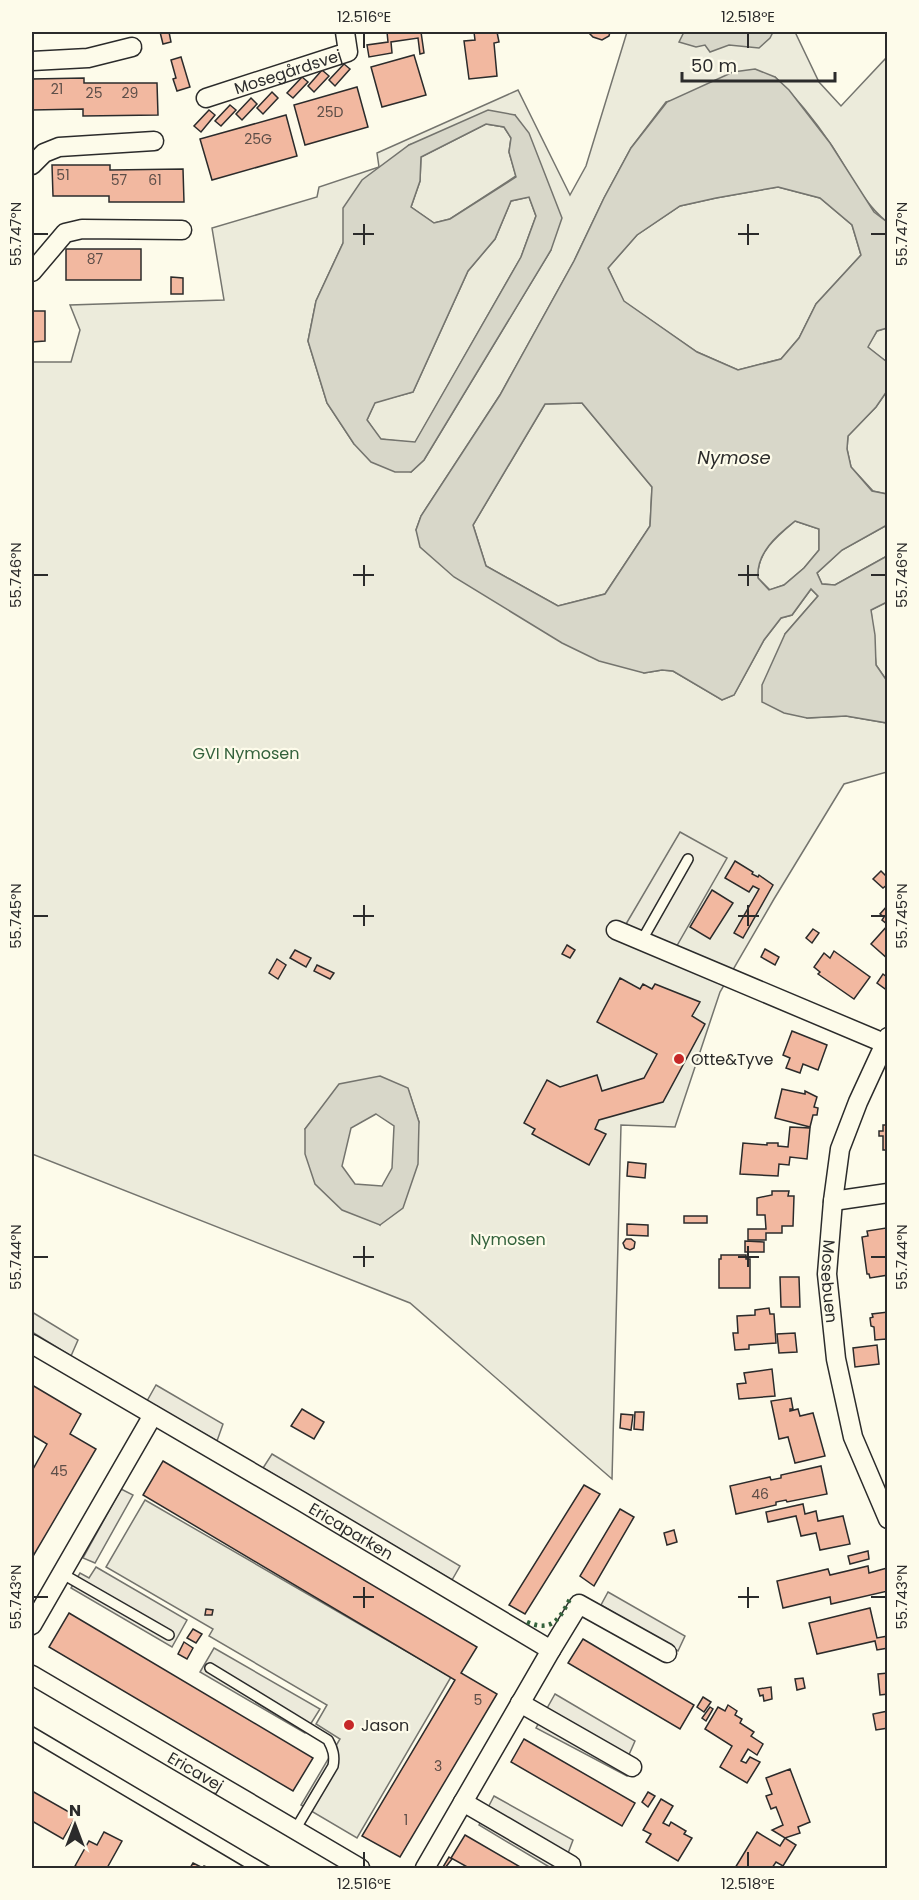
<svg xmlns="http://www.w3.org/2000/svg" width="919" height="1900" viewBox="0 0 919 1900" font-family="Poppins,sans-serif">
  <rect width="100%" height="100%" fill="#fdfbea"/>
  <g fill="#ecebdb" stroke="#74746e" stroke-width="1.5" fill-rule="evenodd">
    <path d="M627 32H795L819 82 841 106 887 57V222C863 203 849 172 832 146 816 122 796 97 775 77L666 102 631 148 604 198 574 261 500 395 421 516 416 530 644 673 662 670 673 671 722 700 734 695 764 640 781 618 792 615 811 589 818 596 785 634 807 718 846 716 887 723V772L844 784 774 899 720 992 675 1127 621 1125 612 1479 410 1303 32 1154V362H71L80 330 70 305 224 300 212 228 317 197 319 187 379 167 377 153 518 90 570 195 586 166ZM515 115 551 250 424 460 411 472 354 444 327 403 308 341 316 301 343 243 409 145ZM408 1089 419 1122 380 1225 305 1129 321 1109Z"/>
    <polygon points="486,124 504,127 511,138 509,152 516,176 450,219 434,223 411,207 420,181 421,157"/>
    <polygon points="778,187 820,198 852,225 861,255 816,304 799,338 781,359 738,370 697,352 623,301 608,268 637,235 680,206 716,198"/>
    <polygon points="529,197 536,216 521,257 415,443 380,439 367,420 375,402 413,392 468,271 495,239 511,201"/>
    <polygon points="887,328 887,362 867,347 877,331"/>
    <polygon points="887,391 887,494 873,491 851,467 847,449 848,436 876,407"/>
    <polygon points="582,403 652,487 650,526 605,594 558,606 486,566 473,525 545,404"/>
    <path d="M795 521 819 529V550L804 568 784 585 770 590 758 578C756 553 777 536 795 521Z"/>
    <polygon points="887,525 887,556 835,585 822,584 817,573 842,550"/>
    <polygon points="887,602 887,681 876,665 871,610"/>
    <polygon points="145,1500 451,1677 357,1838 301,1805 340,1739 316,1724 327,1705 209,1636 213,1629 106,1567"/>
  </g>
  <g fill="#eceadb" stroke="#74746e" stroke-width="1.5">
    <polygon points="680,832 727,858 675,949 626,924"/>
    <polygon points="32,1312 78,1340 71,1356 32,1332"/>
    <polygon points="156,1385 223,1424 217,1441 147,1401"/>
    <polygon points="272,1454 460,1566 452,1580 263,1468"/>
    <polygon points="121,1489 133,1495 95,1563 83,1558"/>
    <polygon points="96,1567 187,1620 172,1647 71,1588 80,1573 89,1578"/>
    <polygon points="608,1592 685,1636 678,1651 601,1605"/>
    <polygon points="214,1648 320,1709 305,1733 200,1672"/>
    <polygon points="555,1694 635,1741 628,1757 636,1762 627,1776 536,1728"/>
    <polygon points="494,1796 573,1840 567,1856 570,1868 551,1868 479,1825"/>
  </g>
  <g fill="#d8d7c9" stroke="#74746e" stroke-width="1.5" fill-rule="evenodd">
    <polygon points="684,32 773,32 770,38 759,48 729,45 710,52 705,45 696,47 679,42"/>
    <path d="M755 69 775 77 789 90 830 143 874 212 887 222V328L877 331 868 347 887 362V391L876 407 848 436 847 449 851 467 872 491 887 494V525L842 550 817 573 822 584 835 585 887 556V602L871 610 875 635 876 665 887 681V723L846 716 807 718 784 713 762 702V685L785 634 818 596 811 589 792 615 781 618 764 640 734 695 722 700 673 671 662 670 644 673 599 661 562 643 454 577 420 547 416 530 421 516 500 395 574 261 604 198 631 148 667 102 733 72ZM778 187 820 198 852 225 861 255 816 304 799 338 781 359 738 370 697 352 624 301 608 268 637 235 680 206 716 198ZM582 403 652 487 650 526 605 594 558 606 486 566 473 525 545 404ZM795 521 819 529V550L804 568 784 585 769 590 758 578C756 553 777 535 795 521Z"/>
    <path d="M488 110 515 115 529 133 562 218 551 250 424 460 411 472H395L371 462 354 444 327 403 308 341 316 301 343 243V208L362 180 409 145ZM486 124 504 127 511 138 509 152 516 177 450 219 434 223 411 207 420 181 421 157ZM529 197 536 216 521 257 415 442 381 439 367 420 375 403 413 392 468 271 495 239 511 201Z"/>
    <path d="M380 1076 408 1088 419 1122 418 1164 403 1208 380 1225 342 1210 315 1184 305 1154V1129L339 1084ZM376 1114 394 1126 392 1168 382 1186 355 1184 342 1166 351 1128Z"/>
  </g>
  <g fill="#f2b8a0" stroke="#2b2b2b" stroke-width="1.5">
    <polygon points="160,32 169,32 171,42 163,44"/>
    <polygon points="387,32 421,32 424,53 420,54 418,38 391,42 392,53 369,57 367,45 388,42"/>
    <polygon points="474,32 497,32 499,42 494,43 497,76 469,79 464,41 475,40"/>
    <polygon points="588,32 610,32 609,36 602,40 593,37"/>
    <polygon points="414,55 426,95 382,107 371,67"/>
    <polygon points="181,57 190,87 177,91 173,79 176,78 171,60"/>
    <polygon points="344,64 350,69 335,86 329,80"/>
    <polygon points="322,70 329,76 314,92 308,86"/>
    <polygon points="302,77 308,82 293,98 287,93"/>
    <polygon points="84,78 84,83 157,83 158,115 83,116 83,109 32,110 32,79"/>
    <polygon points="357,87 368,127 305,145 294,105"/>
    <polygon points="272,92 278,98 263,114 257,108"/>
    <polygon points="251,98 257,104 242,120 236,114"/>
    <polygon points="230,105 236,110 221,126 215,121"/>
    <polygon points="209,110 215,115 201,132 194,126"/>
    <polygon points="286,115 297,156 212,180 200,139"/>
    <polygon points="52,165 110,165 110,170 183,169 184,202 109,202 109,196 53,196"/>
    <rect x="66" y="249" width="75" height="31"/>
    <polygon points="171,277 183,278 183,294 171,294"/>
    <polygon points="32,311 45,311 45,341 32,342"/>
    <polygon points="735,861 753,872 752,874 758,877 759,875 773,885 743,938 734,933 759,889 753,886 749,892 725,878"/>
    <polygon points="881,871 888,878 888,884 883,888 873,879"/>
    <polygon points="712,890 733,903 710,939 690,927"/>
    <polygon points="887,906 888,907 888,925 882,920 884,917 880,914"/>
    <polygon points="888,925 888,959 871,944"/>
    <polygon points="813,929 819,933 812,943 806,938"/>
    <polygon points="567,945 575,950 570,958 562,954"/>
    <polygon points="765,949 779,957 775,965 761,957"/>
    <polygon points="295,950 311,958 306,967 290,958"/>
    <polygon points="834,951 870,977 854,999 818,974 820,972 814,967 824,953 830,958"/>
    <polygon points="277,959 286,965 278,979 269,973"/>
    <polygon points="317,965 334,973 330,979 314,971"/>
    <polygon points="883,974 888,978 888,991 877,983"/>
    <polygon points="620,978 640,989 643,984 652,989 655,984 700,1002 692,1016 705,1024 663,1102 599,1120 595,1129 606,1134 589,1165 532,1134 535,1129 524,1123 547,1080 560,1087 597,1075 602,1091 644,1078 657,1054 597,1022"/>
    <polygon points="792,1031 827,1045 818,1070 803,1064 800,1073 786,1068 790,1058 783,1055"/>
    <polygon points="782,1089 805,1094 805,1091 817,1097 814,1107 818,1108 817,1115 813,1115 810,1127 775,1118"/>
    <polygon points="883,1125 888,1125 888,1150 883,1150 883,1136 879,1136 879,1131 883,1131"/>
    <polygon points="790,1127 810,1128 807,1159 790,1157 789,1165 779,1164 778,1176 740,1174 743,1143 767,1145 767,1143 778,1143 778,1146 788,1147"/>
    <polygon points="628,1162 646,1164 645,1178 627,1176"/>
    <polygon points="772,1191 789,1191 788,1196 794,1196 793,1226 782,1226 782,1233 766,1233 766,1240 748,1240 748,1229 766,1229 765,1215 757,1215 757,1198 772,1195"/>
    <rect x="684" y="1216" width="23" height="7"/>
    <polygon points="627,1224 648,1225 648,1236 627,1235"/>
    <polygon points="886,1228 888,1232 888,1275 870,1278 869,1274 867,1274 862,1237 868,1236 867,1231"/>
    <polygon points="626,1239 631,1239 635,1242 634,1248 630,1250 625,1248 623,1243"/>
    <polygon points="745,1241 764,1242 764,1252 745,1252"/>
    <polygon points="721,1255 746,1255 746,1259 750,1259 750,1288 719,1288 719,1259 721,1259"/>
    <polygon points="780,1277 799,1277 800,1307 781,1307"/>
    <polygon points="769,1308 770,1314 774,1314 776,1343 749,1345 749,1349 735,1350 733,1333 738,1333 737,1316 755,1315 755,1310"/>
    <polygon points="888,1312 888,1343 887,1343 886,1339 875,1340 874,1327 871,1326 870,1318 873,1317 872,1314"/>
    <polygon points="795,1333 797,1352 779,1353 777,1334"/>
    <polygon points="877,1345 879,1364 855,1367 853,1348"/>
    <polygon points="772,1369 775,1396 739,1399 737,1384 746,1383 744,1373"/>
    <polygon points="32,1385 81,1414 70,1434 96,1449 32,1558 32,1471 47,1444 32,1435"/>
    <polygon points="791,1398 793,1409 790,1409 790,1411 798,1409 800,1416 813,1413 825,1456 795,1463 788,1437 779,1439 771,1401"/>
    <polygon points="302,1409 324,1422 314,1439 291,1426"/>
    <polygon points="635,1412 644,1412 643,1430 634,1429"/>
    <polygon points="621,1414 633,1415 631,1430 620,1428"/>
    <polygon points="163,1461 477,1647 461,1673 497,1694 400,1857 362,1836 455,1680 143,1495"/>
    <polygon points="821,1466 827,1494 787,1502 786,1500 776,1502 776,1505 736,1514 730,1486 770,1477 771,1480 781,1478 781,1475"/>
    <polygon points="584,1485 600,1494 525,1614 509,1605"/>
    <polygon points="803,1504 805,1514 816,1511 818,1521 843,1516 850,1544 820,1550 816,1533 801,1536 796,1516 768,1522 766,1512"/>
    <polygon points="620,1509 634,1517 594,1586 580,1576"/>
    <polygon points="674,1530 677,1542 667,1545 664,1533"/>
    <polygon points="868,1551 869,1559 850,1564 848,1556"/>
    <polygon points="868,1566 869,1573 887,1568 888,1591 831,1604 830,1597 783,1608 777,1581 828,1569 830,1575"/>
    <polygon points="870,1608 877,1638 888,1636 888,1648 877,1650 875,1641 817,1654 809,1623"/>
    <polygon points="206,1609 213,1610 212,1615 205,1615"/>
    <polygon points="69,1613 313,1758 293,1791 49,1647"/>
    <polygon points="193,1629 202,1634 196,1643 187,1638"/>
    <polygon points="583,1639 694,1705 680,1729 568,1663"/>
    <polygon points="184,1642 193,1648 187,1659 178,1654"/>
    <polygon points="888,1673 888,1694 880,1695 878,1674"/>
    <polygon points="803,1678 805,1688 797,1690 795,1679"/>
    <polygon points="771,1687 772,1699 764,1701 763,1695 760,1696 758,1689"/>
    <polygon points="703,1697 711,1702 704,1712 697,1707"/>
    <polygon points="728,1705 737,1711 735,1715 742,1719 740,1723 754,1732 751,1736 763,1744 757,1755 748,1749 741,1761 746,1763 750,1757 760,1762 747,1783 720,1767 732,1746 705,1729 718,1707 725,1711"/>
    <polygon points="710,1707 713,1709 706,1721 702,1718"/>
    <polygon points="888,1711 888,1728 876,1730 873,1714"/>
    <polygon points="524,1739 635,1803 622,1826 511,1762"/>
    <polygon points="790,1769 810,1822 798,1827 800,1833 785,1838 772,1830 783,1825 776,1807 771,1809 766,1796 772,1794 766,1778"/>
    <polygon points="32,1791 76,1816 63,1839 32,1821"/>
    <polygon points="648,1792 655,1796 648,1807 642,1802"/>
    <polygon points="661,1799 673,1806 663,1823 669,1826 671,1822 686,1831 684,1834 692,1838 678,1861 646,1842 651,1834 643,1830"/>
    <polygon points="104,1832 122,1841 107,1868 80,1868 75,1866 89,1841 97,1845"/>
    <polygon points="757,1832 780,1846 785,1838 796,1845 783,1866 776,1862 772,1868 735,1868"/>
    <polygon points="465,1835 522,1868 469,1868 451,1858"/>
    <polygon points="449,1857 452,1859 445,1868 443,1867"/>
    <polygon points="193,1863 203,1868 204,1866 209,1868 190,1868"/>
  </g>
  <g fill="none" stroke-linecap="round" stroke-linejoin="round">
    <g stroke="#2b2b2b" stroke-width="12">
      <g id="lane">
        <polyline points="642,940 688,859"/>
        <polyline points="61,1573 169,1635"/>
        <path d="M210 1668 328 1740C333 1749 335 1756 333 1766L295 1830"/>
      </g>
    </g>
    <g stroke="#2b2b2b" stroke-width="21">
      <g id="street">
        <polyline points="32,61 88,58 132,47"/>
        <path id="s1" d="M206 98 348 52 345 32"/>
        <polyline points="32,165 44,153 59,147 154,141"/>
        <polyline points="32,272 65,233 82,229 182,230"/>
        <polyline points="616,930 884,1043"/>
        <path id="s2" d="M888 1037 858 1102 840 1149 833 1201 827 1274 836 1359 853 1437 888 1519"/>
        <polyline points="833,1201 888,1193"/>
        <path id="s3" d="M32 1344 301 1501 551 1650 425 1868"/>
        <polyline points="32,1625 153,1415"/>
        <polyline points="551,1650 579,1604 667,1653"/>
        <path id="s4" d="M32 1675 360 1868"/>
        <polyline points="520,1703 632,1767"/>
        <polyline points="463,1802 571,1865"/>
      </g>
    </g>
    <use href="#lane" stroke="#fdfbea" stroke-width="9"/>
    <use href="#street" stroke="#fdfbea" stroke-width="18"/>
    <g stroke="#2b2b2b" stroke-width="1.5">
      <polyline points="32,1726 272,1868"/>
      <polyline points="32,1741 246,1868"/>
    </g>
    <path stroke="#34623c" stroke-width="4.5" stroke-dasharray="3 4.5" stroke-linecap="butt" d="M527 1622C553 1633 560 1618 571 1597"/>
  </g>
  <path fill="none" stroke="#2b2b2b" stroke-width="2" d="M364 33V48M748 33V48M364 224V245M748 224V245M33 234H48M353 234H374M738 234H759M871 234H886M364 565V586M748 565V586M33 575H48M353 575H374M738 575H759M871 575H886M364 905V926M748 905V926M33 916H48M353 916H374M738 916H759M871 916H886M364 1246V1267M748 1246V1267M33 1257H48M353 1257H374M738 1257H759M871 1257H886M364 1587V1608M748 1587V1608M33 1597H48M353 1597H374M738 1597H759M871 1597H886M364 1852V1867M748 1852V1867"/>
  <g fill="#c62828" stroke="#fdfbea" stroke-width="2">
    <circle cx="679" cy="1059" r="6"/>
    <circle cx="349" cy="1725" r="6"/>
  </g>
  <g text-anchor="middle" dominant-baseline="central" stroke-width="4.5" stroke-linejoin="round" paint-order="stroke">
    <g font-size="14" fill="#5d4e48">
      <text x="57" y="89">21</text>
      <text x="94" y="93">25</text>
      <text x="130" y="93">29</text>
      <text x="330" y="112">25D</text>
      <text x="258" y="139">25G</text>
      <text x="63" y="175">51</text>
      <text x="119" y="180">57</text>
      <text x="155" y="180">61</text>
      <text x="95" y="259">87</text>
      <text x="59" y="1471">45</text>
      <text x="760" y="1494">46</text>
      <text x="478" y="1700">5</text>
      <text x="438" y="1766">3</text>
      <text x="406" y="1820">1</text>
    </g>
    <g font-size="16" fill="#2b2b2b" stroke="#fdfbea">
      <text stroke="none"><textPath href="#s1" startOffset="86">Mosegårdsvej</textPath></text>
      <text stroke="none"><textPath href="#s2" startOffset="255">Mosebuen</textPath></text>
      <text stroke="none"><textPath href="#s3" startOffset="370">Ericaparken</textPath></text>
      <text stroke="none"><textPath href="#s4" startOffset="190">Ericavej</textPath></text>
    </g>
    <g font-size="16" fill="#34623c" stroke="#fdfbea">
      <text x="246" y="753">GVI Nymosen</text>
      <text x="508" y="1239">Nymosen</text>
    </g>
    <g font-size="16" fill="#2b2b2b" stroke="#fdfbea" text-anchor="start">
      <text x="691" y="1059">Otte&amp;Tyve</text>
      <text x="361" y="1725">Jason</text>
    </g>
    <g font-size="18" font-style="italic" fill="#2b2b2b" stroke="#fdfbea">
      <text x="734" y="457">Nymose</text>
    </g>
  </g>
  <rect width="919" height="1900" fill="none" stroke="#fdfbea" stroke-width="66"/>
  <g transform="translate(75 1825)" stroke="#fdfbea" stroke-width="4.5" paint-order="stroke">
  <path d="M0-4.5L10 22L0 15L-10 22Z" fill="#2b2b2b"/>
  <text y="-9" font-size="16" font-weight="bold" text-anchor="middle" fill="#2b2b2b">N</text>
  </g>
  <path d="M682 72v9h153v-9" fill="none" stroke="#2b2b2b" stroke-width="3"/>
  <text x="691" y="72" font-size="18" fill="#2b2b2b" stroke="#fdfbea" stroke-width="4.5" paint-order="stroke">50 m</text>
  <rect x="33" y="33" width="853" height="1834" fill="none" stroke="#2b2b2b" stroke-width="2"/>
  <g font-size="15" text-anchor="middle" fill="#2b2b2b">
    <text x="364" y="22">12.516°E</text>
    <text x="748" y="22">12.518°E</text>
    <text transform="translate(16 234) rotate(-90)" y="5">55.747°N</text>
    <text transform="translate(902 234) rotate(-90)" y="5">55.747°N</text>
    <text transform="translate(16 575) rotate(-90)" y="5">55.746°N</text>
    <text transform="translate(902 575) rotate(-90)" y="5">55.746°N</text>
    <text transform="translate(16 916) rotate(-90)" y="5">55.745°N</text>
    <text transform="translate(902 916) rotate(-90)" y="5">55.745°N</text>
    <text transform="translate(16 1257) rotate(-90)" y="5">55.744°N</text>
    <text transform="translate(902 1257) rotate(-90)" y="5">55.744°N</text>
    <text transform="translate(16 1597) rotate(-90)" y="5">55.743°N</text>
    <text transform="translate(902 1597) rotate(-90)" y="5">55.743°N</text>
    <text x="364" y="1889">12.516°E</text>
    <text x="748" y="1889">12.518°E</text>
  </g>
</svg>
